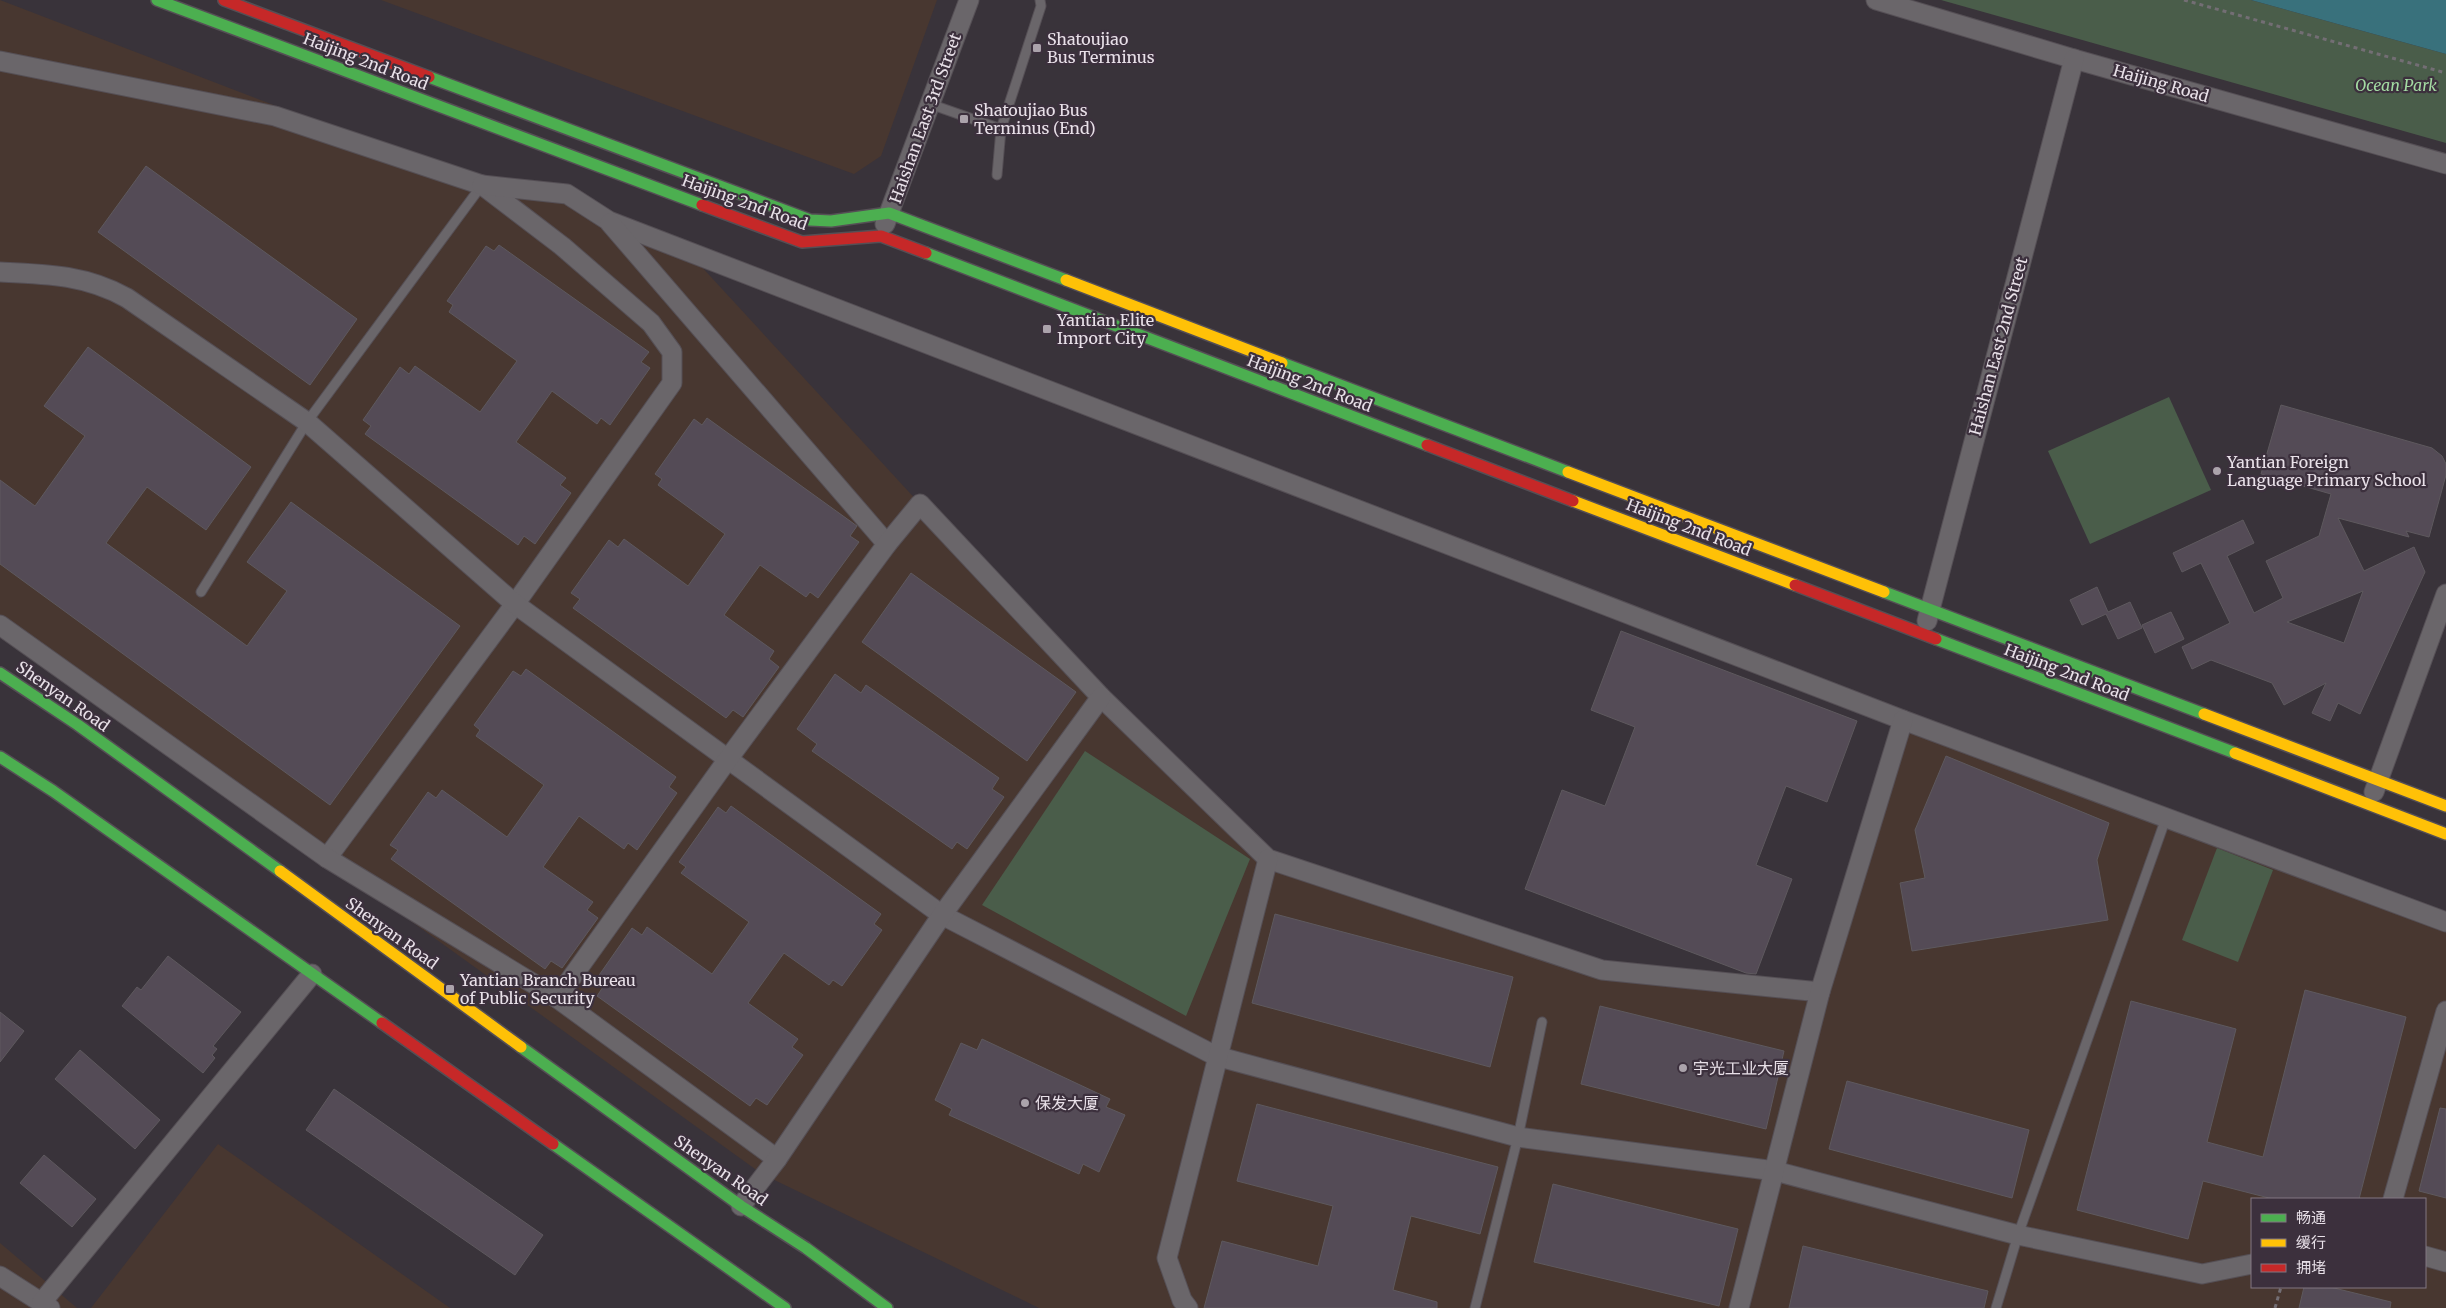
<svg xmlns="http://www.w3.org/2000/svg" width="2446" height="1308" viewBox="0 0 2446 1308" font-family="Merriweather,'Noto Sans SC',serif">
  <rect width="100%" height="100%" fill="#39333a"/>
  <g fill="#483730" fill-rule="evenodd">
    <path d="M0 0 482 185 567 194 688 252 920 504 1268 859 1563 959 1820 992 1903 720 2446 922V1308H1039L762 1174 0 625ZM2252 1199H2425V1287H2252Z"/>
    <polygon points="381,0 937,0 881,156 854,174"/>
    <polygon points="218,1144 450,1308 91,1308"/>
    <polygon points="0,1243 77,1308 0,1308"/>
  </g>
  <g fill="#4a5d4a">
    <polygon points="1941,0 2251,0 2446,54 2446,143"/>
    <polygon points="2169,397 2211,490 2090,544 2048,451"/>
    <polygon points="1085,751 1250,859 1186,1016 982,905"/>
    <polygon points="2217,848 2273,870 2238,962 2182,940"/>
  </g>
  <polygon fill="#39717c" points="2251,0 2446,0 2446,54"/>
  <g fill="#544b56" stroke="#5e595e" fill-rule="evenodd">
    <polygon points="146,166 357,319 310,385 98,232"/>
    <polygon points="499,245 649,352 641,362 650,368 610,425 601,418 597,424 552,391 516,442 566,478 560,485 571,493 535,544 524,536 518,545 365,434 371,426 363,420 400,367 409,374 415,366 480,412 517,361 449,312 453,305 447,301 486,246 494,251"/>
    <polygon points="88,347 251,467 206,530 147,487 106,543 247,646 287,591 247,562 291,502 460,626 330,805 0,564 0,480 35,506 85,436 44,406"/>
    <path d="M2281 405 2432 448 2442 456 2446 464V475L2429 537 2406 531 2409 537 2338 518 2364 571 2414 547 2425 572 2360 714 2338 703 2330 721 2312 713 2326 683 2284 705 2272 683 2211 660 2192 669 2182 647 2230 623 2201 563 2182 572 2173 553 2243 520 2254 543 2227 556 2254 613 2283 598 2266 561 2319 536 2331 494 2261 474ZM2363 591 2344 643 2287 622Z"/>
    <polygon points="707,418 857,526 850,536 859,542 818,598 810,592 806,597 760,565 724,615 774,651 769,659 779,667 743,717 733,710 726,718 573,608 580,599 571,593 609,540 618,547 624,539 688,586 725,534 658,485 662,479 655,474 694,419 702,425"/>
    <polygon points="911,573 1076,692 1027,761 862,642"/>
    <polygon points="2097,587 2108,612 2130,602 2142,628 2118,639 2106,614 2082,625 2070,600"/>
    <polygon points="2171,612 2184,639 2155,653 2142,625"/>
    <polygon points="1621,631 1857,721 1827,802 1786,786 1756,865 1792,879 1756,974 1746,973 1525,889 1562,790 1605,806 1635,727 1591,710"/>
    <polygon points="526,669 676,777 669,787 677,793 637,850 628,843 624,849 579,816 543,867 593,902 587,910 598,918 562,968 551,961 545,969 391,859 398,850 390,845 428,792 436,798 442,790 507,837 544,785 476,736 480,730 474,725 513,671 521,676"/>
    <polygon points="835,674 861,693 866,685 999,778 992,789 1004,797 967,849 957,842 952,849 812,751 817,744 797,729"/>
    <polygon points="1946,756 2109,823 2097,860 2108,920 1912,951 1900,883 1925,878 1915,830"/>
    <polygon points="731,806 881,914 874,924 882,930 842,986 833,980 829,985 784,953 748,1003 798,1039 792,1047 803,1055 767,1105 756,1098 750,1106 597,996 603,987 595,981 632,928 642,935 647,927 712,974 749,922 681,873 686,867 679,862 718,807 726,813"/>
    <polygon points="1275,914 1513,977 1490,1067 1252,1003"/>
    <polygon points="168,956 241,1012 213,1046 217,1049 212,1055 215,1058 203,1073 122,1006 137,987 141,990"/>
    <polygon points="2305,990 2406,1017 2359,1199 2273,1199 2203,1181 2188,1239 2077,1210 2131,1001 2236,1029 2207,1142 2263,1157"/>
    <polygon points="1600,1006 1784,1051 1766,1129 1581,1084"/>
    <polygon points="0,1012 24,1031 0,1062"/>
    <polygon points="982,1039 1110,1099 1106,1107 1125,1115 1099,1172 1083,1164 1079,1174 949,1115 952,1109 935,1100 961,1043 977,1050"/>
    <polygon points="80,1050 160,1120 135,1149 55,1079"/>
    <polygon points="1847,1081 2029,1130 2012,1198 1829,1149"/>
    <polygon points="334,1089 543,1235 515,1275 306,1130"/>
    <polygon points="1257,1104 1498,1167 1480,1234 1411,1216 1393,1290 1437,1302 1437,1308 1204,1308 1222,1241 1318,1266 1333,1206 1237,1181"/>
    <polygon points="2440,1108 2446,1109 2446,1198 2419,1191"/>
    <polygon points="44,1155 96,1199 72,1227 20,1183"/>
    <polygon points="1553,1184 1738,1229 1719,1306 1534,1262"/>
    <polygon points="1803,1246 1988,1291 1984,1308 1789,1308"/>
    <polygon points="2304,1287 2330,1287 2391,1302 2390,1308 2299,1308"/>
  </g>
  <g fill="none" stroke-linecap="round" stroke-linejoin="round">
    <g stroke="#554f55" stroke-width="11">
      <g id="lane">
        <polyline points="930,104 1001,129 1041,6 1040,0"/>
        <polyline points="997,175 1001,129"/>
        <polyline points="201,592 307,422 482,185"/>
        <polyline points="1475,1308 1518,1137 1542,1022"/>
        <polyline points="1996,1308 2018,1235 2166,818"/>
      </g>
    </g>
    <g stroke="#554f55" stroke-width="21">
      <g id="street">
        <polyline points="1876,0 2074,59 2446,164"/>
        <polyline points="0,61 275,116 482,185 562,246 651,323 672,352 672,383 515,604 327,858"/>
        <polyline points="482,185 567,194 609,221 1903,720 2446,922"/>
        <polyline points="610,223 887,544"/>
        <polyline points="885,224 969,0"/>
        <path d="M0 272C47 274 86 275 127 298L307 422 515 604 942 915 1216 1056 1518 1137 1775 1171 2018 1235 2202 1274 2252 1264"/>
        <polyline points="1927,621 2074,59"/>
        <polyline points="0,625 327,858 557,998 777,1159"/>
        <polyline points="2374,792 2446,594"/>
        <polyline points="557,998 728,759 887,544 920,504 1101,697 1268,859 1602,970 1820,992"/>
        <polyline points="2393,1199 2446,1011"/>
        <polyline points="741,1206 777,1159 942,915 1101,697"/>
        <polyline points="2425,1256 2446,1262"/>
        <polyline points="0,1276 50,1308"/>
        <polyline points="42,1302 312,974"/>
        <polyline points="1188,1308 1182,1300 1167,1258 1268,859"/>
        <polyline points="1739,1308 1820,992 1903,720"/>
      </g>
    </g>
    <g stroke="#554f55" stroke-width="14">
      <g id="fast">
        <polyline points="157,0 702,205"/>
        <polyline points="429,77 810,220 831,221 889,213 1066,280"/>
        <polyline points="926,253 1427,445"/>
        <polyline points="1282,363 1568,472"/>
        <polyline points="1884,592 2204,714"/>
        <polyline points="1936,639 2235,753"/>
        <polyline points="0,673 78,725 280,871"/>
        <polyline points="0,757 53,791 382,1023"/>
        <polyline points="521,1047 741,1206 806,1248 887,1308"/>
        <polyline points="553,1144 785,1308"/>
      </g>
    </g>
    <g stroke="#554f55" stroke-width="14">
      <g id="slow">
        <polyline points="1066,280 1282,363"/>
        <polyline points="1568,472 1884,592"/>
        <polyline points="1573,501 1795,585"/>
        <polyline points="2204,714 2446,806"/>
        <polyline points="2235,753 2446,834"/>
        <polyline points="280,871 521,1047"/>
      </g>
    </g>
    <g stroke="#554f55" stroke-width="14">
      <g id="jam">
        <polyline points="224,0 429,77"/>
        <polyline points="702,205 802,242 881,236 926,253"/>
        <polyline points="1427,445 1573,501"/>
        <polyline points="1795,585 1936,639"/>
        <polyline points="382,1023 553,1144"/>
      </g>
    </g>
    <g stroke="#736e74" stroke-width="3" stroke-dasharray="4 4" stroke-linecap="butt">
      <polyline points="2184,0 2446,73"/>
      <polyline points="2275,1308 2281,1287"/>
    </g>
    <use href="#lane" stroke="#6a666a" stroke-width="9"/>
    <use href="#street" stroke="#6a666a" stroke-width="19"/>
    <use href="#fast" stroke="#4caf50" stroke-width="11"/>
    <use href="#slow" stroke="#ffc107" stroke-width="11"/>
    <use href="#jam" stroke="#c62828" stroke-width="11"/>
  </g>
  <g fill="#aba3ab" stroke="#3c303d" stroke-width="2">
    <rect x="1032" y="43" width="10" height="10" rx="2.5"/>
    <rect x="959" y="114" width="10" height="10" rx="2.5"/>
    <rect x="1042" y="324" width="10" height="10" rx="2.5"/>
    <circle cx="2217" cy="471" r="5"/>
    <rect x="445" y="984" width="10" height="10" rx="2.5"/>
    <circle cx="1683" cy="1068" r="5"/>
    <circle cx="1025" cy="1103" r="5"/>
  </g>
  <g text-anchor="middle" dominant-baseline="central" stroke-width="4.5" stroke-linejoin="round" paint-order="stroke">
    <g font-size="16" fill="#e8e0e8" stroke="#3c303d" text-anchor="start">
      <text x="1047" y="39">Shatoujiao<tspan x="1047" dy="18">Bus Terminus</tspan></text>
      <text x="974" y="110">Shatoujiao Bus<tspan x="974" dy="18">Terminus (End)</tspan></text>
      <text x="1057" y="320">Yantian Elite<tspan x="1057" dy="18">Import City</tspan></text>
      <text x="2227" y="462">Yantian Foreign<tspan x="2227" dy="18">Language Primary School</tspan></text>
      <text x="460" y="980">Yantian Branch Bureau<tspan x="460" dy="18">of Public Security</tspan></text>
      <text x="1693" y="1068">宇光工业大厦</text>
      <text x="1035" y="1103">保发大厦</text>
    </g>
    <g font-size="16" fill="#e8e0e8" stroke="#3c303d">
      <text transform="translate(366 61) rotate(21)">Haijing 2nd Road</text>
      <text transform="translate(2161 83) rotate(16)">Haijing Road</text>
      <text transform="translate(925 118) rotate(-70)">Haishan East 3rd Street</text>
      <text transform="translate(745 202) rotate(20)">Haijing 2nd Road</text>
      <text transform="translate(1998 346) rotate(-75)">Haishan East 2nd Street</text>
      <text transform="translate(1310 383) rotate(21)">Haijing 2nd Road</text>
      <text transform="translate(1689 527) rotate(21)">Haijing 2nd Road</text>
      <text transform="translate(2067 672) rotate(21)">Haijing 2nd Road</text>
      <text transform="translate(63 696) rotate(35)">Shenyan Road</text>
      <text transform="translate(392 933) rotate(36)">Shenyan Road</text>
      <text transform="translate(721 1170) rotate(35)">Shenyan Road</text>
    </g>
    <g font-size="16" font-style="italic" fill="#a3daa2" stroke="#3c303d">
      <text x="2396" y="85">Ocean Park</text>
    </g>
  </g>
  <rect x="2251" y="1198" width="175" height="90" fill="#3c303d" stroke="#817681"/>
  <rect x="2261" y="1214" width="25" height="8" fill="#4caf50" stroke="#817681"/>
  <text x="2296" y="1223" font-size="15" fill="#e8e0e8">畅通</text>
  <rect x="2261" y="1239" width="25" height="8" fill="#ffc107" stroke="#817681"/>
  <text x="2296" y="1248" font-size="15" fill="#e8e0e8">缓行</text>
  <rect x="2261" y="1264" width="25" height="8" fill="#c62828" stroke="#817681"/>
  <text x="2296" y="1273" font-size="15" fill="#e8e0e8">拥堵</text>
</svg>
